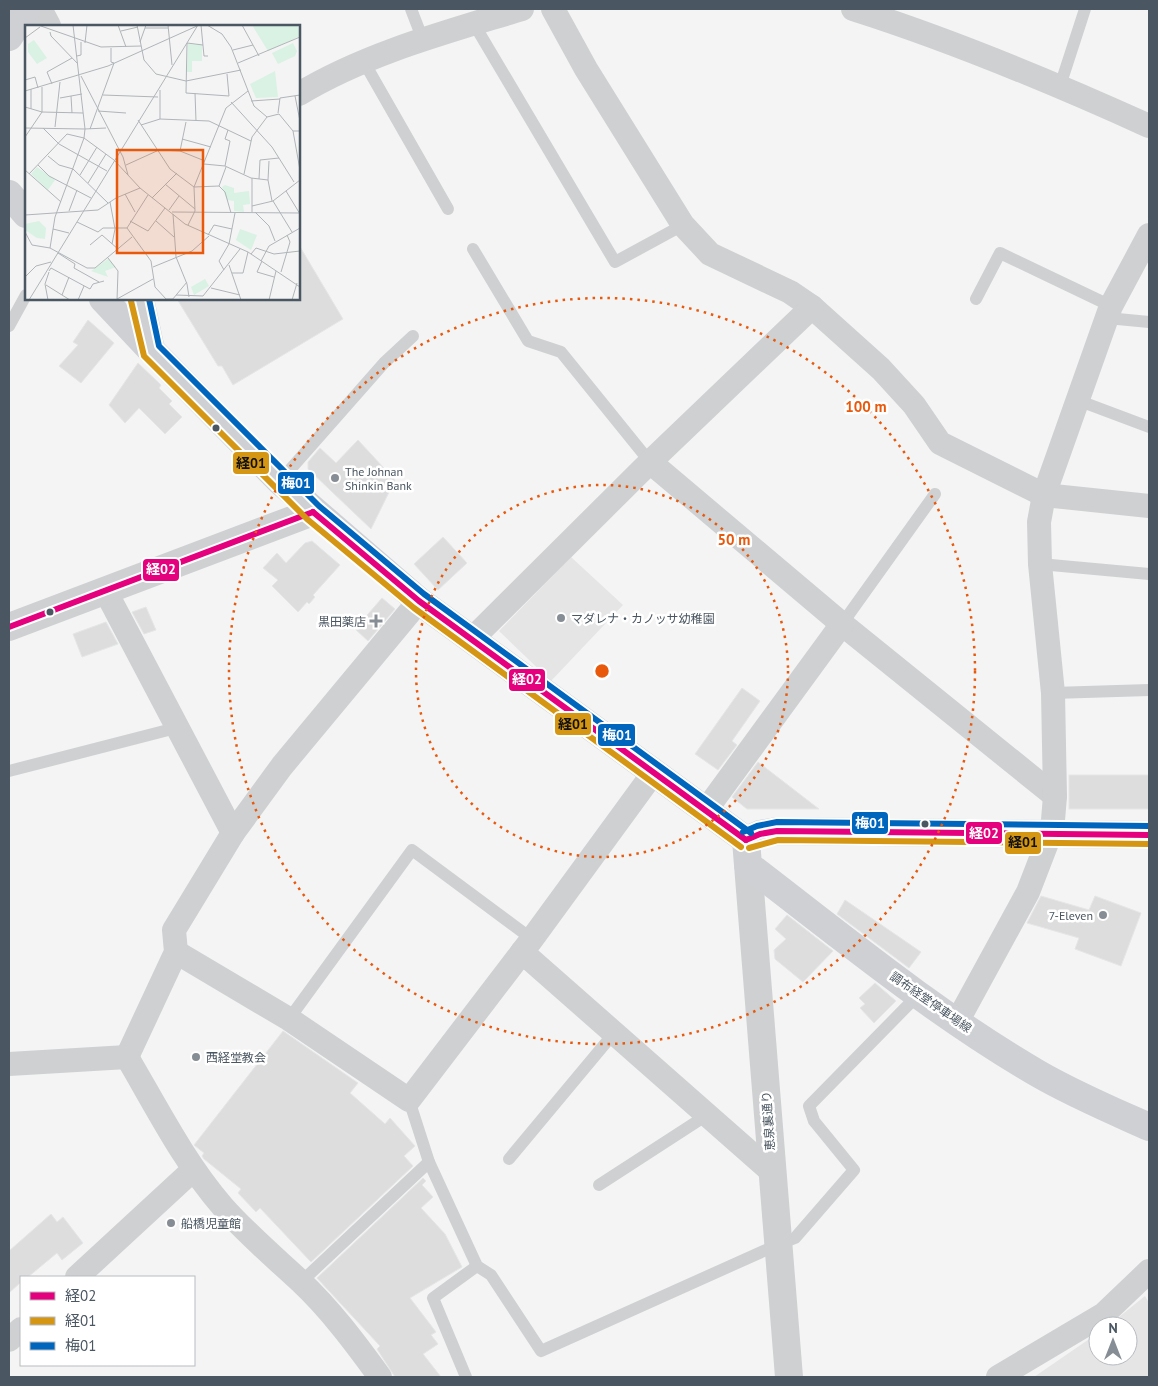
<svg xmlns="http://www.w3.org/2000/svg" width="1158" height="1386" viewBox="0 0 1158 1386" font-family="'PT Sans','Noto Sans JP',sans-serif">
  <rect width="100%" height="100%" fill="#f4f4f4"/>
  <g fill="#e6e5e6">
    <polygon points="571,557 623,605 551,681 499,631"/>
    <polygon points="1145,1296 1149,1303 1149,1377 1034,1377 1098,1333 1098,1356 1128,1356 1128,1326 1108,1326"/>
  </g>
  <g fill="#ddddde" stroke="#e5e6e7">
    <polygon points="299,245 343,319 233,385 222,366 218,366 177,299 299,299"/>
    <polygon points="88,320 114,343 81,383 59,366 78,345 73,342"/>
    <polygon points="138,363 161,385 159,388 172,401 169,404 182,417 165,434 139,408 125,423 109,405"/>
    <polygon points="358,440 395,480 371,529 308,469 308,462 320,448 336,463"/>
    <polygon points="443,537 467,563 438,590 414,564"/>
    <polygon points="312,541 340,565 313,595 315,597 309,604 307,602 298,612 272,586 278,580 263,568 277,553 286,563 305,543"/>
    <polygon points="382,598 395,609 368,641 355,629"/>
    <polygon points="146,607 156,630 144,634 132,612"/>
    <polygon points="106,622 118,644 82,657 73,634"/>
    <polygon points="742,688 760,701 732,741 737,745 718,770 695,754"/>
    <polygon points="758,762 819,809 747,809 732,797"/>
    <rect x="1069" y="775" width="80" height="34"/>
    <polygon points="1041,896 1089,910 1095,896 1141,913 1121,966 1075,949 1079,938 1027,923"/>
    <polygon points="845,900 921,952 909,968 837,914"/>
    <polygon points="787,915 833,951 803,982 775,959 774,950 786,939 775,929"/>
    <polygon points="875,983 896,1001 874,1023 860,1008 865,1004 859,998"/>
    <polygon points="283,1031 358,1083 350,1093 385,1124 390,1118 415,1146 404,1156 413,1166 311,1262 260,1208 256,1212 238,1193 241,1189 204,1159 202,1156 204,1153 194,1145"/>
    <polygon points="423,1178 426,1181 422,1185 433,1197 421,1208 445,1234 462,1267 410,1298 436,1332 431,1335 438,1344 423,1354 441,1377 395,1377 377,1349 380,1346 317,1278"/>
    <polygon points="51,1214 57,1222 63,1217 83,1243 62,1260 57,1253 28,1277 21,1277 21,1282 9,1293 9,1251"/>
  </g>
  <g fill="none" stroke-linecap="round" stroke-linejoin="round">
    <g stroke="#ced0d2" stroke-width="12">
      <polyline points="411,9 423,40"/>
      <polyline points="474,24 615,262 683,225"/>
      <polyline points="364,62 448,209"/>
      <polyline points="1060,86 1085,9"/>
      <polyline points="473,249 528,341 561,352 650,462"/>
      <polyline points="976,299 1000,253 1111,306"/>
      <polyline points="1107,318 1149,322"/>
      <polyline points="9,326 26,295"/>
      <polyline points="1077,400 1149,427"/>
      <polyline points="280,481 384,363 413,336"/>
      <polyline points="1040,564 1149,574"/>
      <polyline points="842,624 935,494"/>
      <polyline points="1053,693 1149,690"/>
      <polyline points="9,771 176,728"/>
      <polyline points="289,1019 412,850 532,939"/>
      <polyline points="409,1100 429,1162 477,1266 491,1275 541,1351 777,1245 795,1238 854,1170 814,1121 809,1106 918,995"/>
      <polyline points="509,1159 614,1033"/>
      <polyline points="599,1185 707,1115"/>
      <polyline points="301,1282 429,1162"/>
      <polyline points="466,1377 433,1298 477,1266"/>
    </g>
    <g stroke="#ced0d2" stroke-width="24">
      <polyline points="553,9 586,69 683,225 710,254 790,292 812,307 881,369 914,405 940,443 1044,495 1149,506"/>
      <path d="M853 9C954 41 1052 82 1149 126"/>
      <path d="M299 94C367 53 447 32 522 9"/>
      <polyline points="650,462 842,624 1055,796"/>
      <polyline points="105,590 233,833"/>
      <polyline points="471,640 650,462 812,307"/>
      <polyline points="706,810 842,624"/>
      <polyline points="176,952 289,1019 409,1100 532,939 654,772"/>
      <polyline points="522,952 772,1172"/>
      <polyline points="957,1022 1028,892 1050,835 1053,820 1055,796 1053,693 1040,564 1039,522 1044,495 1111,306 1149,235"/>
      <polyline points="127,1057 176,952 174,930 233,833 282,766 419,601"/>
      <path d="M127 1057C157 1108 184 1162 223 1207 247 1234 274 1257 300 1281 330 1309 356 1344 380 1377"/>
      <polyline points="9,1064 127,1057"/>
      <polyline points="77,1277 193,1170"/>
      <polyline points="9,1340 21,1329"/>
      <polyline points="998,1377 1104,1314 1149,1271"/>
    </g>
    <g stroke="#ced0d2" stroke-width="28">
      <polyline points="38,9 47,26"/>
      <polyline points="140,299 151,350"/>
      <polyline points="9,627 313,512"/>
      <polyline points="746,840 760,834 777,831 1149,835"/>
      <polyline points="748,865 789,1377"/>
    </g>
    <g stroke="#ced0d4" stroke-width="28">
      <polyline points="9,37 27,9"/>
      <polyline points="9,194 26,214"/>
      <path d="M103 299 151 350 280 481 419 601 746 840 748 865C842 937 934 1013 1037 1073 1073 1094 1111 1110 1149 1127"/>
    </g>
    <g stroke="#fff" stroke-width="10">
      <g id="bus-1">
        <polyline points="313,512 419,601 746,840"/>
        <polyline points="9,627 313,512"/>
        <polyline points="746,840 760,834 777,831 1149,835"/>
      </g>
    </g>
    <g stroke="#fff" stroke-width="10">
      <g id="bus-2">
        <polyline points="131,301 144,356 307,519 414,608 741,847"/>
        <polyline points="749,848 778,840 1149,844"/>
      </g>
    </g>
    <g stroke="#fff" stroke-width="10">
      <g id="bus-3">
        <polyline points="149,299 159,346 319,506 424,594 751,833"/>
        <polyline points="743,832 757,826 777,822 1149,826"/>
      </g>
    </g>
    <use href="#bus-1" stroke="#e5007d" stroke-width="6"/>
    <use href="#bus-2" stroke="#d49613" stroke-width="6"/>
    <use href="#bus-3" stroke="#0065bd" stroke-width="6"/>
  </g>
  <g fill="none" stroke="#e8590c" stroke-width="2.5" stroke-dasharray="2.5 5">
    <circle cx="602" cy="671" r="186"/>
    <circle cx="602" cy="671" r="373"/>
  </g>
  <g fill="#4a5661" stroke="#fff" stroke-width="2">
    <circle cx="216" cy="428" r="4.5"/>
    <circle cx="50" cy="612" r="4.5"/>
    <circle cx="925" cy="824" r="4.5"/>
  </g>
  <g fill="#868d94" stroke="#fff" stroke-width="2">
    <circle cx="335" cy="478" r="5"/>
    <circle cx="561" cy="618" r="5"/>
    <path d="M373.5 613.5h5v5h5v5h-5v5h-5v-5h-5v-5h5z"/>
    <circle cx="1103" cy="915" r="5"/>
    <circle cx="196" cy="1057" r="5"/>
    <circle cx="171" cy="1223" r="5"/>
  </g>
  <g text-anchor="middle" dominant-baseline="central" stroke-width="5" stroke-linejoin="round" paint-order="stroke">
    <g font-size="12" fill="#4a5661" stroke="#fff" text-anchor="start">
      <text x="345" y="471">The Johnan<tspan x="345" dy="14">Shinkin Bank</tspan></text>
      <text x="571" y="618">マダレナ・カノッサ幼稚園</text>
      <text x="366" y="621" text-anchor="end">黒田薬店</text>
      <text x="1093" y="915" text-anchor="end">7-Eleven</text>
      <text x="206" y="1057">西経堂教会</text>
      <text x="181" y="1223">船橋児童館</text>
    </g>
    <g font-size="12" fill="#4a5661" stroke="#fff">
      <text transform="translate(931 1002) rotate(35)">調布経堂停車場線</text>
      <text transform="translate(768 1121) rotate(-94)">恵泉裏通り</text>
    </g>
  </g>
  <g transform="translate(25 25)">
    <rect width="275" height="275" fill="#f4f4f4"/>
    <path d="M227 0H273L275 11 243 26ZM9 15 22 33 12 39 3 27V19ZM268 18 272 26 270 31 253 39 247 28ZM163 19 177 20V36H167V47H162ZM250 46 253 72 231 73 225 59ZM12 142 30 155 23 165 6 149ZM200 160 209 163V168L224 166 225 179 218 180 219 187 209 186V176L202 175 197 162ZM14 196 21 203 20 214 12 213 0 205V199ZM215 204 232 210 226 225 211 215ZM83 234 91 242 80 246 83 252 66 246ZM180 254 184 261 169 270 166 262Z" fill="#d9f2e3"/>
    <path fill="none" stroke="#b0b5b9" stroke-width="1" d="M13 0 76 22 116 21M48 0 60 104 81 103M93 0 101 22M112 0 119 35 131 49 161 56 216 45M143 0 147 40M176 0 179 31H183M182 0 197 9 206 22 229 81 242 92 254 89 268 106H275M217 0 234 31M120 3H143M96 6 113 2M25 7 26 11 53 39M0 13 15 2M115 17 121 0M60 18 62 0M162 18 161 68 204 71M162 18 178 20M208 25 228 20M52 31 56 30V17M213 38 275 12M202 49 204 71M56 51 98 132 103 150M0 55 10 52 13 63M27 59 22 47 47 33M0 66 83 41 172 1M170 68 171 96M78 70 133 72M46 71 47 88M270 71 275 96M35 73 57 69M226 76 255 74M206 77 247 122 269 157M0 82 17 87 58 88M6 84V64M73 86 101 88M253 88 255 73 275 70M135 94V65M113 95 145 144 169 162 194 161 200 167 206 188M116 100 135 94 184 96 226 116M30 102 35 57M0 103 60 104 59 113 89 135 115 163 160 199 223 227 275 262M18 103 34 119 82 146M65 104 89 38 86 37V23M268 106 275 145M42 109 59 113 30 192 25 223 62 243H70L107 212M0 112 17 87V62M157 114 186 122M155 126 161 97M23 131 34 140 48 144 83 178M244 136 243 155 247 176M179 139 200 141 226 153 243 155M13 140 24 151 66 173M101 140 134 125 155 126 180 136M200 141 205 116 200 114 203 105M0 145 36 177M4 149 42 109M219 149 227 112 242 92M55 150 72 122M227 153V187M234 154 235 135 254 133M63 158 81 129M140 159 170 184M194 161 201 142M261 166 275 189M100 169 110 187M127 173 152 148M248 176 267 207M85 177 90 204 87 219M227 181 248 176 275 155M144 185 154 171M44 186 52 165M147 187 275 188M230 187 244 201 250 216M148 189 151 232 162 259 164 272M0 190 73 185 91 173 115 163M105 196 123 206 140 183M131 196 149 212M52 197 73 207 78 203H102M163 200 170 186 169 162 201 83 223 66M102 203 126 236 130 262 141 274H148M102 203 123 170M28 204 44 208M0 207 7 220 25 223M183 210 189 200 207 204M65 220 77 210 93 224M33 228 50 239 49 243 74 257M226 229 231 223 249 229 275 226M83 233 93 246 92 275M236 236 244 221 275 203M237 236 232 247 249 252M204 240 216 275M128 242 167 226 184 211M199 245 194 236 204 219 210 188M24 246 26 243 65 264 68 259 79 256M256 247 265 217 262 210M207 248H218L223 227M0 252 11 241 26 237M21 260 45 275M186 263 215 270M37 270 44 252M151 270 178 271 215 224M92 274 128 254M4 275 173 0M23 275 20 259 24 247M53 275 59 261M147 275 162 257M244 275 251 246M267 275 272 258"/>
    <path fill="#e8590c" fill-opacity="0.15" stroke="#e8590c" stroke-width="2.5" d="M92 125H178V228H92Z"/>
    <rect width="275" height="275" fill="none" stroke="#4a5661" stroke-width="2.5"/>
  </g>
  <circle cx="602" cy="671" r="8" fill="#e8590c" stroke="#fff" stroke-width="2.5"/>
  <g font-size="15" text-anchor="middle" font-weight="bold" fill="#e8590c" stroke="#fff" stroke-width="5" stroke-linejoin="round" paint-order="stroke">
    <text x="866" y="412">100 m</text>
    <text x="734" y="545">50 m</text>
  </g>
  <g stroke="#fff" stroke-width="2">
    <rect x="232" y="451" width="38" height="24" rx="5" fill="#d49613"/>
    <rect x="277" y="471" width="38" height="24" rx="5" fill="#0065bd"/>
    <rect x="142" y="558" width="38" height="24" rx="5" fill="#e5007d"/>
    <rect x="508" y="668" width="38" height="24" rx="5" fill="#e5007d"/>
    <rect x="554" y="712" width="38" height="24" rx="5" fill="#d49613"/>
    <rect x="597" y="723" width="39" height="24" rx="5" fill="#0065bd"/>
    <rect x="851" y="811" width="38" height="24" rx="5" fill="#0065bd"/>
    <rect x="965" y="821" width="38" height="24" rx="5" fill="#e5007d"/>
    <rect x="1004" y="831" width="38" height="24" rx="5" fill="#d49613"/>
  </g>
  <g font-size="14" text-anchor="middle" font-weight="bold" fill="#fff">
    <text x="296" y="488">梅01</text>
    <text x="161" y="574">経02</text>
    <text x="527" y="684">経02</text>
    <text x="617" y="740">梅01</text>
    <text x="870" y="828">梅01</text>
    <text x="984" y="838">経02</text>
  </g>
  <g font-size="14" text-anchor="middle" font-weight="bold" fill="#111">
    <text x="251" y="468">経01</text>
    <text x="573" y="729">経01</text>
    <text x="1023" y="847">経01</text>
  </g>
  <rect width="1158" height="1386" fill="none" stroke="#4a5661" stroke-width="20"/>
  <rect x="20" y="1276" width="175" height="90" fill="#ffffff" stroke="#b7bbc0"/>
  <rect x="30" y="1292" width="25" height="8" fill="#e5007d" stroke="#b7bbc0"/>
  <text x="65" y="1301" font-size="15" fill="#4a5661">経02</text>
  <rect x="30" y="1317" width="25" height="8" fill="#d49613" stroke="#b7bbc0"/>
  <text x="65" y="1326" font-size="15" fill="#4a5661">経01</text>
  <rect x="30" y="1342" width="25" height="8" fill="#0065bd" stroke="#b7bbc0"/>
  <text x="65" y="1351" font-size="15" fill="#4a5661">梅01</text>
  <g transform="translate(1113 1341)"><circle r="24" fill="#ffffff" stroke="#b7bbc0"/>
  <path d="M0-4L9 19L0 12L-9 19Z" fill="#868d94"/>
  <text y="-8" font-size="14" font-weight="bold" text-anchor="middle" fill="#4a5661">N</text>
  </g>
</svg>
